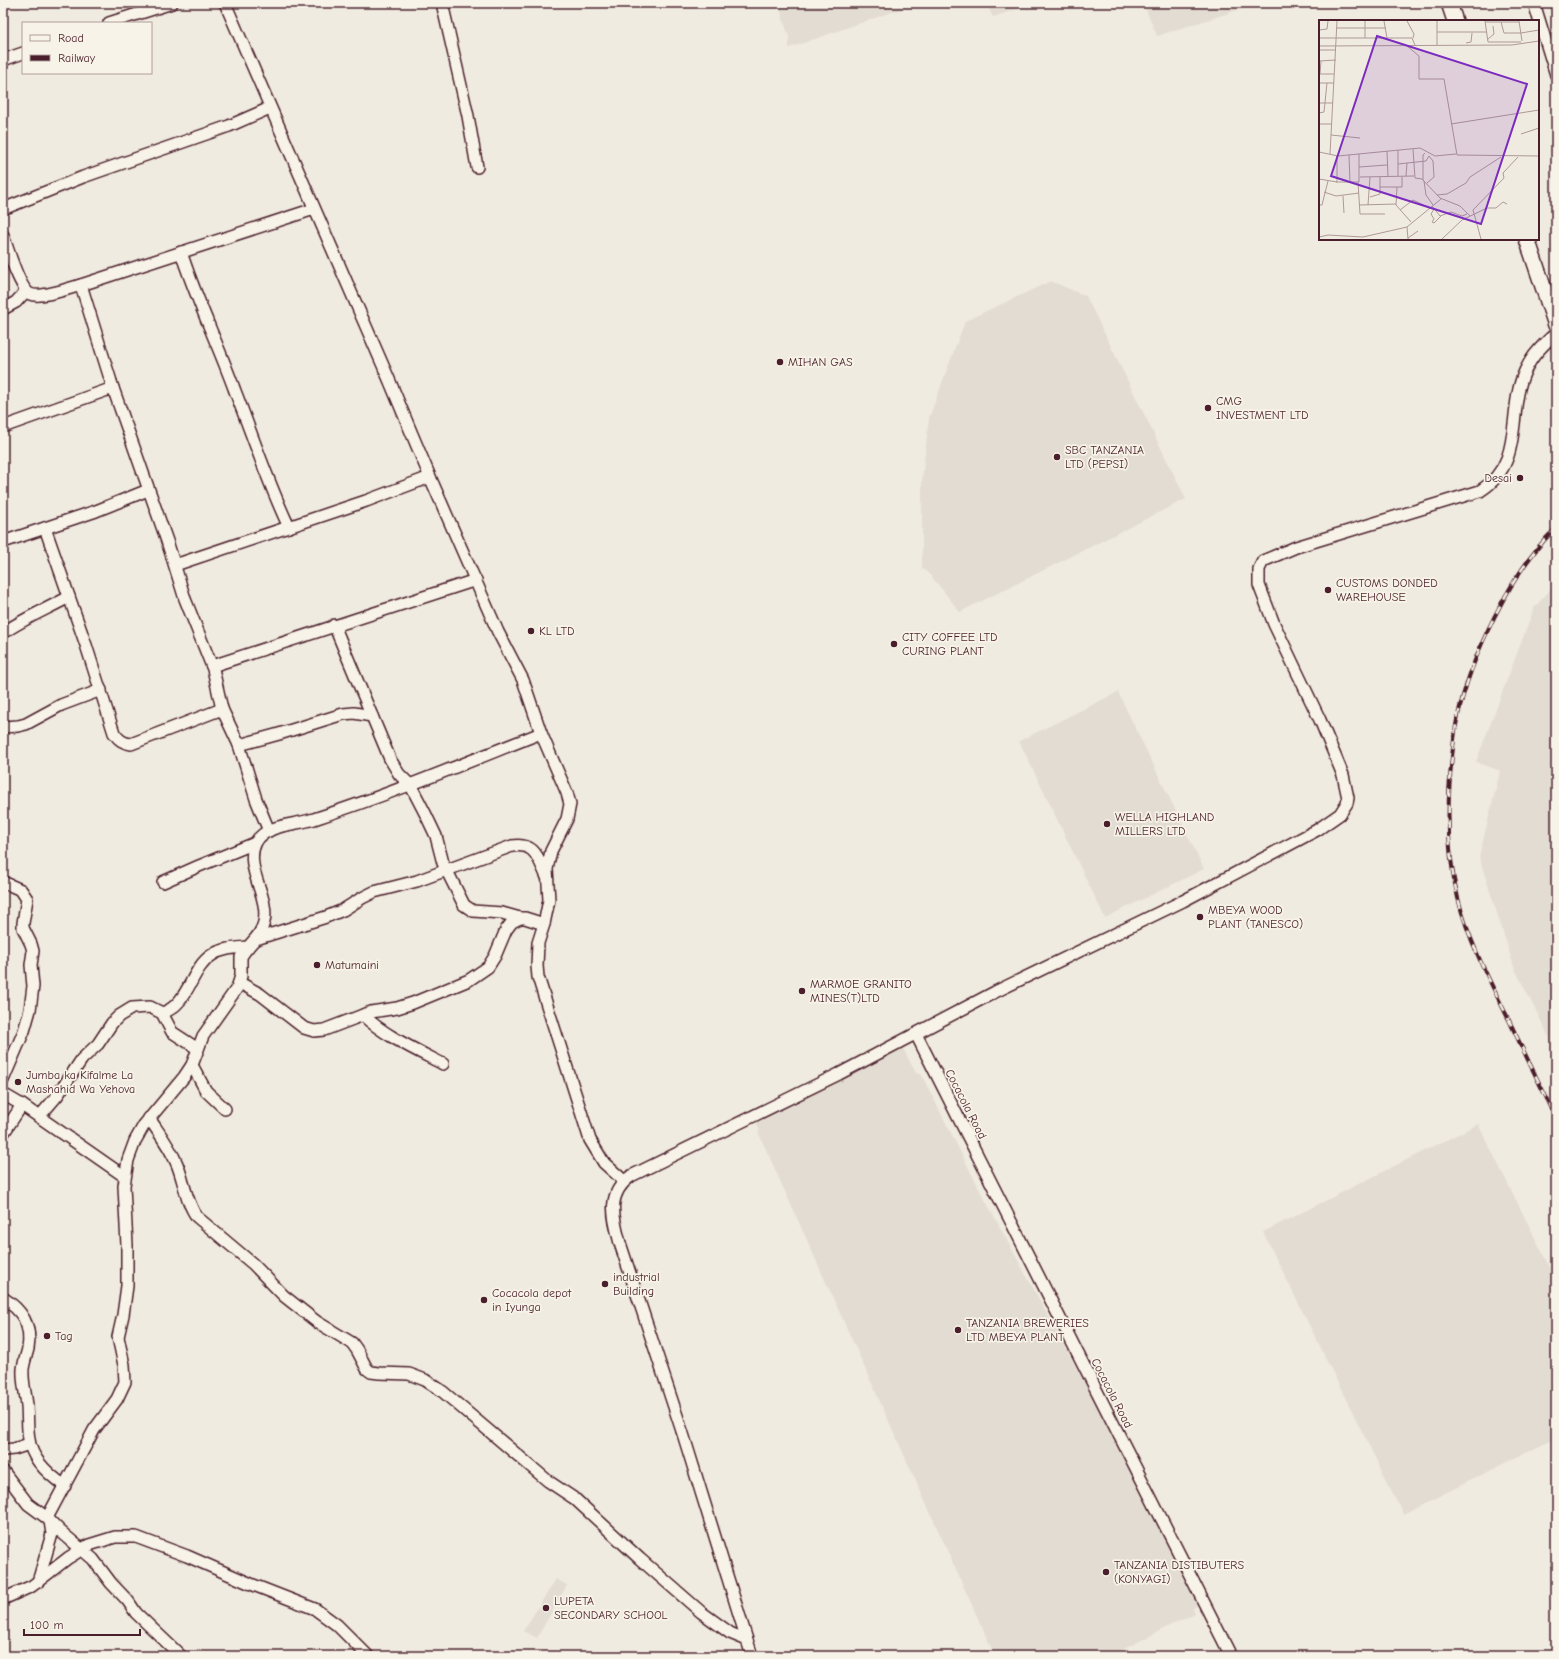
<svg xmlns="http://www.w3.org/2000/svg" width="1559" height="1659" viewBox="0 0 1559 1659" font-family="'Comic Neue',sans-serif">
  <rect width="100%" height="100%" fill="#f0ebe0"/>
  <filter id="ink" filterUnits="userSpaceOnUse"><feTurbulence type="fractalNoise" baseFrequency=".025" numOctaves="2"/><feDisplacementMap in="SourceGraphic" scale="8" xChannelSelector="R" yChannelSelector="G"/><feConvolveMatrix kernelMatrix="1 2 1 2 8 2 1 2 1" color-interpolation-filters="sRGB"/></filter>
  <g filter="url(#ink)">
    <g fill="#e3dcd2">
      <polygon points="778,3 918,3 789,48 789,37"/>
      <polygon points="986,3 1037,3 993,17"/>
      <polygon points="1143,3 1260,3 1157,36"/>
      <polygon points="1051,281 1086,296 1186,499 960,612 931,576 922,568 922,479 929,418 965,321"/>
      <polygon points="1556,583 1556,1051 1514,967 1479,857 1500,771 1476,762 1534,608"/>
      <polygon points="1118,692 1204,869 1105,918 1019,741"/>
      <polygon points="900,1043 916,1073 921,1074 983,1196 1204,1602 1193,1608 1195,1613 1110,1656 995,1656 758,1132 760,1131 753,1116"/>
      <polygon points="1478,1124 1556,1280 1556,1438 1403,1514 1263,1232"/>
      <polygon points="556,1579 567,1585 537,1638 523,1631"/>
    </g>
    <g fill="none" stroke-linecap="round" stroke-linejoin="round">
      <g stroke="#4a1f2b" stroke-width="14">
        <g id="minor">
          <polyline points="225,3 388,377 430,477 498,632 523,680 541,733 567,793 570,804 567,819 551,851 547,869 549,900 544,924 538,943 537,966 538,977 590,1140 604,1163 624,1181"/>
          <polyline points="442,3 468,116 477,167"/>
          <polyline points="1534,3 1556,75"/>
          <polyline points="109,23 172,3"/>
          <polyline points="3,60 23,53"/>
          <polyline points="3,209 83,177 229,126 270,108"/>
          <path d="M3 235C7 247 20 289 30 294 40 299 70 288 81 285L314 209"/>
          <path d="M181 252C196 299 218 344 235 391 253 437 268 483 289 527"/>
          <polyline points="81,285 113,388 167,541 185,599 213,669 222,709 239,745 256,799 269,831"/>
          <polyline points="3,309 16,302 26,291"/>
          <polyline points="3,427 113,388"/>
          <path d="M45 528 86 645 114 733C119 740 123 743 131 744L222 709"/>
          <polyline points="3,542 96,511 148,490"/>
          <polyline points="175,565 366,501 430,477"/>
          <polyline points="334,625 390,759 399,774 411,786 426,815 436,836 443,863 464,905 473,911 502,913 520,918"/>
          <path d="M3 633C23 619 47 609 69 597"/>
          <polyline points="212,666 476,580"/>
          <polyline points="3,727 18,726 26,724 61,705 101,690"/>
          <polyline points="239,745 279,734 343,714 354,713 372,716"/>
          <polyline points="3,882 21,890 27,899 23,923 23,928 31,944 33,951 31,965 33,986 30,1010 24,1031 3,1080"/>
          <polyline points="163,882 199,866 255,843"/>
          <path d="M256 939 326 917 343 910 362 898 374 892 417 881 512 846C536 842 538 859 547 877"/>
          <polyline points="240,983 260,994 304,1028 314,1031 324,1030 371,1012 397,1008 413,1003 469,980 488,967 495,956 506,930 512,922 520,918 525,918 544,924"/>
          <path d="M162 1013C189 1005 190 969 212 955 223 948 236 948 248 947"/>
          <path d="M363 1015C383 1035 418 1051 443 1064"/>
          <polyline points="916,1034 1231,1656"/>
          <polyline points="192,1065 206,1091 225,1109"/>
          <polyline points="3,1094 22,1105 124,1176"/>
          <polyline points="39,1117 57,1096 82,1059 98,1044 112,1023 119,1016 132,1008 150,1007 162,1013 172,1032 198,1049"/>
          <path d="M149 1118C159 1133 170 1147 177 1164 184 1181 186 1202 197 1217L253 1264 284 1296 317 1322 352 1343 357 1350 367 1369 371 1372 379 1373 409 1374 425 1380 442 1391 548 1481 575 1499 640 1559 701 1612 730 1633 747 1640"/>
          <polyline points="3,1134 22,1105"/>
          <path d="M3 1298C22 1310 32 1325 28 1349 26 1356 24 1362 23 1369 22 1382 26 1394 27 1406 28 1417 27 1428 29 1439 31 1459 49 1475 65 1486"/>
          <polyline points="3,1450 14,1449 29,1444"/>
          <polyline points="3,1471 28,1504 47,1518 60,1531 93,1559 111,1583 128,1601 136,1613 181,1656"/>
          <path d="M47 1518 94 1430 117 1399 125 1382 124 1365 118 1337 123 1315 127 1286V1245L124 1186 128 1160 135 1141 144 1125 184 1077 192 1065 203 1036 237 988 241 976V957C248 944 261 937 264 922 270 896 243 867 256 842 266 824 297 825 314 819 391 794 465 763 541 733"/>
          <polyline points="38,1582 52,1534 50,1521"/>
          <polyline points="3,1599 32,1586 68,1558 89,1545 115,1537 136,1537 187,1556 251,1584 315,1609 337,1625 368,1656"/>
          <path d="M752 1656 684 1437 620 1243C613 1217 606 1194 631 1176L839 1074 995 992 1183 901 1317 830 1340 814 1347 803 1348 798 1343 775 1320 720 1274 624 1259 585V569L1263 561 1296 547 1480 491C1526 462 1506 412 1525 371 1532 355 1544 344 1556 333"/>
        </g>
      </g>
      <g stroke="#4a1f2b" stroke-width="18">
        <g id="highway">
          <polyline points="1449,3 1455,21"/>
          <polyline points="1527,239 1556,325"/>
        </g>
      </g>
      <use href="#minor" stroke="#f7f3e8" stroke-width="11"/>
      <use href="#highway" stroke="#f7f3e8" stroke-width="15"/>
      <g stroke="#4a1f2b" stroke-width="4">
        <path id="rail" d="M1556 528C1510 572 1470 658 1457 720 1455 729 1454 739 1453 748 1447 796 1446 851 1458 898 1468 939 1488 978 1507 1016 1523 1050 1539 1083 1556 1117"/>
      </g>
      <use href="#rail" stroke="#f7f3e8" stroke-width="2.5" stroke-dasharray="8" stroke-linecap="butt"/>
    </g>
  </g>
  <g fill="#4a1f2b" stroke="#f7f3e8" stroke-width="1.5">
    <circle cx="780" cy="362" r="4"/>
    <circle cx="1208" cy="408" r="4"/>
    <circle cx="1057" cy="457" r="4"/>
    <circle cx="1520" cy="478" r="4"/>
    <circle cx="1328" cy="590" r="4"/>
    <circle cx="531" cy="631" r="4"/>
    <circle cx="894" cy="644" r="4"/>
    <circle cx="1107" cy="824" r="4"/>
    <circle cx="1200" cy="917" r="4"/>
    <circle cx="317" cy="965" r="4"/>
    <circle cx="802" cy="991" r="4"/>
    <circle cx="18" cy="1082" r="4"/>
    <circle cx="605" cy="1284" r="4"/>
    <circle cx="484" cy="1300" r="4"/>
    <circle cx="958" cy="1330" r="4"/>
    <circle cx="47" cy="1336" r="4"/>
    <circle cx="1106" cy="1572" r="4"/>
    <circle cx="546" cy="1608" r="4"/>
  </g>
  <g text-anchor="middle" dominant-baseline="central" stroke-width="3.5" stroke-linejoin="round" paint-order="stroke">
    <g font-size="12" fill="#4a1f2b" stroke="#f7f3e8" text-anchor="start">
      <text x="788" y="362">MIHAN GAS</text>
      <text x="1216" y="401">CMG<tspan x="1216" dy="14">INVESTMENT LTD</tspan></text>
      <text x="1065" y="450">SBC TANZANIA<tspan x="1065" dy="14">LTD (PEPSI)</tspan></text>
      <text x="1512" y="478" text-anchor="end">Desai</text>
      <text x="1336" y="583">CUSTOMS DONDED<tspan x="1336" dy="14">WAREHOUSE</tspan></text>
      <text x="539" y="631">KL LTD</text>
      <text x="902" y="637">CITY COFFEE LTD<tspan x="902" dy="14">CURING PLANT</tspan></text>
      <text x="1115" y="817">WELLA HIGHLAND<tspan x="1115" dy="14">MILLERS LTD</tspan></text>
      <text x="1208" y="910">MBEYA WOOD<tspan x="1208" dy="14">PLANT (TANESCO)</tspan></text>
      <text x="325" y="965">Matumaini</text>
      <text x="810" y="984">MARMOE GRANITO<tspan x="810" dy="14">MINES(T)LTD</tspan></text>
      <text x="26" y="1075">Jumba ka Kifalme La<tspan x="26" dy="14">Mashahid Wa Yehova</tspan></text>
      <text x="613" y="1277">industrial<tspan x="613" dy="14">Building</tspan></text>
      <text x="492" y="1293">Cocacola depot<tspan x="492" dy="14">in Iyunga</tspan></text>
      <text x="966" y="1323">TANZANIA BREWERIES<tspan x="966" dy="14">LTD MBEYA PLANT</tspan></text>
      <text x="55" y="1336">Tag</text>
      <text x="1114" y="1565">TANZANIA DISTIBUTERS<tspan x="1114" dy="14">(KONYAGI)</tspan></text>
      <text x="554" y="1601">LUPETA<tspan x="554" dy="14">SECONDARY SCHOOL</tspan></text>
    </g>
    <g font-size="12" fill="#4a1f2b" stroke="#f7f3e8">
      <text transform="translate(966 1104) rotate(63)">Cocacola Road</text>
      <text transform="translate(1112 1393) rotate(63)">Cocacola Road</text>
    </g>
  </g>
  <g transform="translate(1319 20)">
    <rect width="220" height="220" fill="#f0ebe0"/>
    <path fill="none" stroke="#ae9998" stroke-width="1" d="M65 1 68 18M88 1 95 14 94 18M166 1 169 22M200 1 203 21M166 2H200M182 2 185 13H202M18 8H67M0 10 8 9 9 1M118 12H168M202 13 220 10M0 18H93L96 25M46 18V1M169 19 175 14 174 6M169 22H202M147 23 152 22 153 13M118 25V1M0 26 193 25 220 21M88 26 100 36V59H125L138 135 220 136M0 30H17M0 41 17 40M0 54H15M1 54 2 41M0 63H15M0 83H14M0 93 5 92 8 63M0 104H13M132 104 220 90M202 114 220 108M12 115 41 118M94 129 96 158 103 159 121 178 141 186 151 196M79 130V156M68 131 69 157M0 132 19 136 101 128 116 136 137 134M11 134 18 1M30 135 31 163M79 144 107 141 110 136M40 147 68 145M87 156 88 143M41 157 95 156M0 159 18 162V136M104 160V135L106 133M105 161 107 175 114 185M17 162H40V134M39 162 41 194H66M108 163 115 157 114 141 110 136M61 167H83V157M78 167 77 185 92 202M5 172 17 176 40 173M118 175 128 174 147 163 151 157 182 137M24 176 25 193M51 177 61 174V157M0 185H3L9 161M40 185 77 184M49 185 51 157M113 186 121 196 132 192 143 196 148 194M115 189 112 194 115 199 113 202 115 203 122 196M81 190 94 180 111 188M88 207 89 219M0 217 9 215 44 217 88 207 122 179M89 218 99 211M123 219 143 200 168 188H177L184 182 188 184M162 219 154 190 185 158 184 153 199 137"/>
    <path fill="#7b2cbf" fill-opacity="0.15" stroke="#7b2cbf" stroke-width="2" d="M58 16 208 64 162 204 12 156Z"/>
    <rect width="220" height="220" fill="none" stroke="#4a1f2b" stroke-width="2"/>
  </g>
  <rect width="1559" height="1659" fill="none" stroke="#f7f3e8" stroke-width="16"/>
  <rect x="8" y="8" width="1543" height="1643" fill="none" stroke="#4a1f2b" stroke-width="1.5" filter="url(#ink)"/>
  <rect x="22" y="22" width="130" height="52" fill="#f7f3e8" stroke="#b29e9c"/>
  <rect x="30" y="35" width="20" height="6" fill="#f7f3e8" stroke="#b29e9c"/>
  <text x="58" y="42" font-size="12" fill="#4a1f2b">Road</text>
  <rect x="30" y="55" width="20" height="6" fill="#4a1f2b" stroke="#b29e9c"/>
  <text x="58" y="62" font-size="12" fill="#4a1f2b">Railway</text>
  <path d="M24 1629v6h116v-6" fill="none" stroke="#4a1f2b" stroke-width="2"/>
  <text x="30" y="1629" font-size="12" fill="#4a1f2b" stroke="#f7f3e8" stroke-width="3" paint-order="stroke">100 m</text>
</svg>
